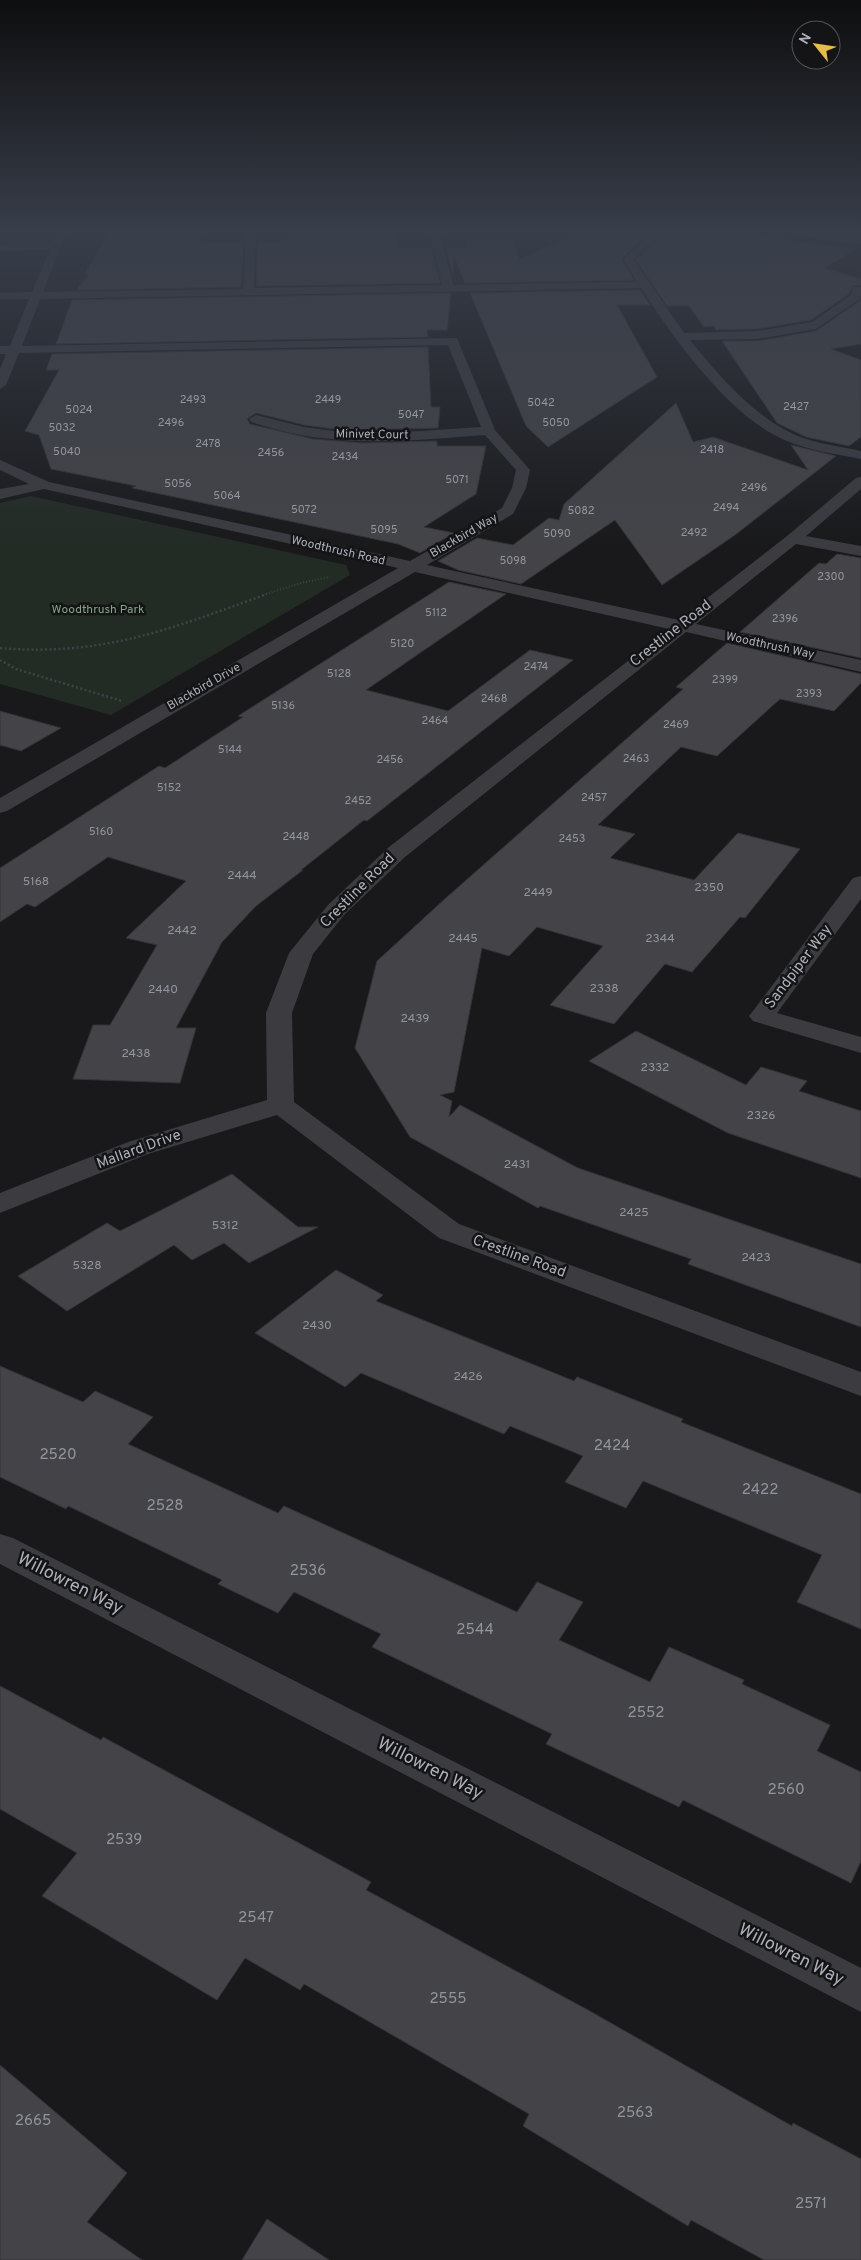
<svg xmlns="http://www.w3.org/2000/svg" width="861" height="2260" viewBox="0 0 861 2260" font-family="Overpass,sans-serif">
  <rect width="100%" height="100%" fill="#19191b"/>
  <polygon fill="#232b25" points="31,496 346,565 350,575 111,715 0,684 0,503"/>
  <g fill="#444448" stroke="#343337">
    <polygon points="108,233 202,233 201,242 244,242 241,287 77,290 89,274 85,274"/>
    <polygon points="292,233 397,233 399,248 432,248 440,283 256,286 258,242 285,241"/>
    <polygon points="583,233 658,233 639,242 623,257 622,261 634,280 465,283 454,256 453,275 446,248 468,248 466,240 514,240 519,259"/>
    <polygon points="673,233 736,233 857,249 824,268 861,279 861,285 852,286 849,294 811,320 757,329 716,330 714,326 704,327 689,306 667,306 636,260 648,248"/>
    <polygon points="640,290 650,305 617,305 657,377 548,447 526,426 470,293"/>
    <polygon points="451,293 447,330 427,330 428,337 56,344 72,300"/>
    <polygon points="861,300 861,344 831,349 861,360 861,437 849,446 806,437 777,423 722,341 757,341 816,331"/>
    <polygon points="428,347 431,407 440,407 438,428 341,430 304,425 256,413 247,419 250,424 313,439 363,443 437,441 437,446 486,446 476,494 424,527 454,533 420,553 398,544 132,488 136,486 51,469 39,435 25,431 59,370 46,370 52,354"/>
    <polygon points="676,403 693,442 713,437 808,470 791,445 836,456 735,535 662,585 615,520 521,584 458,570 438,561 477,538 513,545 549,518 559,520 564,504"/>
    <polygon points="837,554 861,558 861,658 740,632 819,563 826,564"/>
    <polygon points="449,582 506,594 366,690 448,711 530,650 573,660 367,821 364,820 301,870 303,870 256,906 222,942 176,1028 196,1028 180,1083 73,1079 93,1025 110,1025 157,945 126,938 186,881 108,857 35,907 27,904 0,922 0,868 159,766 165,768 243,717 238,716"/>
    <polygon points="727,643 861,674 861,683 834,711 780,699 717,756 681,747 598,825 635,834 610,858 694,880 738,833 800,849 745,918 740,917 692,972 665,964 614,1024 550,1005 603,946 537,927 509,956 482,948 454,1092 440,1095 452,1101 449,1117 460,1105 578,1168 861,1264 861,1327 688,1264 691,1259 540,1206 538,1208 410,1137 355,1048 377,961 447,897 683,689 676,687"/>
    <polygon points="0,711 61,728 21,751 0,745"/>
    <polygon points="636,1031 746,1085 761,1067 807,1081 799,1091 861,1111 861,1178 728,1133 589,1061"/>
    <polygon points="232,1174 298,1227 318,1227 249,1263 224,1243 192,1260 174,1245 67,1311 18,1276 107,1223 120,1231"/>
    <polygon points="336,1270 383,1295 376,1301 574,1381 577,1377 683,1419 681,1422 861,1494 861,1629 797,1602 822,1555 643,1481 626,1508 565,1482 583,1456 510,1426 504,1434 361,1373 345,1387 255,1333"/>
    <polygon points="0,1366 83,1402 95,1391 153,1417 128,1444 278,1513 284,1506 517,1612 537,1582 583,1602 559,1640 650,1682 669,1647 744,1680 742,1684 830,1725 817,1751 861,1772 861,1861 851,1883 683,1800 679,1807 546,1744 552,1734 372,1647 381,1634 294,1592 278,1613 218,1584 222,1580 68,1506 66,1509 0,1477"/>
    <polygon points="0,1686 101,1740 103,1737 371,1882 366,1890 588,2010 792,2126 793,2123 861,2159 861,2260 764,2260 691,2220 688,2226 523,2126 529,2114 304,1984 300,1990 245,1958 217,2000 42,1896 77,1853 0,1809"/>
    <polygon points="0,2065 127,2173 87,2222 142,2260 0,2260"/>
    <polygon points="267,2219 329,2260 242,2260"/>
  </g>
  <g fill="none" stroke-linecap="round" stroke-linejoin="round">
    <polyline stroke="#414247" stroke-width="2" stroke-dasharray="1 2" stroke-linecap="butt" points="263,595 301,583 329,577"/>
    <g stroke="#414247" stroke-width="2.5" stroke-dasharray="2 2.5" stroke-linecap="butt">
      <path d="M0 648C103 657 173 628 267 594"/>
      <polyline points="0,660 16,669 122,701"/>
    </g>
    <g fill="#3b3b40" fill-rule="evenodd">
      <path d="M59 233H69L61 246 43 292 243 289 246 233H256L254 288 442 285 430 233H440L453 285 637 282 624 260 625 258C639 244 651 233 671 233L647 247 634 260 684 333 757 331 812 322 851 295 853 287H861V298L816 329 757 339 690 340C719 376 755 418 798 436 818 444 840 446 861 451V459C837 454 810 451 787 441 729 417 675 340 641 288L40 299 22 346 457 338 495 430 530 470 526 488 513 514 427 565 679 620 787 536 856 478 861 477V489L806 536 861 546V556L796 544 696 624 861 660V672L686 632 405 857 344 915 313 954 292 1013 294 1102 459 1224 861 1372V1396L439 1238 277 1115 148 1154 0 1213V1193L128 1142 267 1100 266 1013 289 953 328 905 389 847 669 629 415 572 7 811 0 813V798L398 568 44 489 0 499V489L29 484 0 470V460L49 482 410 561 502 508 512 488 516 470 485 435C431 439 376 445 322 438 298 436 274 429 251 422L249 419 256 415 304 427 341 432H404L481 427 448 345 19 353 6 385 0 389V369L6 354H0V346H10L29 299H0V293L32 292 50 249 0 251V245L53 243Z"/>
      <polygon points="788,233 817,233 861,238 861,244 793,236"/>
      <polygon points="861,876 861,899 777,1013 861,1037 861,1053 753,1021 749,1016 753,1011 853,878"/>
      <polygon points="0,1534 13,1538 861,1968 861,2012 0,1564"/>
    </g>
  </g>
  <linearGradient id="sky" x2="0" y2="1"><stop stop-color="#0e0e0f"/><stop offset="0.42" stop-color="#383e4a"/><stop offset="1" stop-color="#383e4a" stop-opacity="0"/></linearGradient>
  <rect width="861" height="549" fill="url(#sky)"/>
  <g text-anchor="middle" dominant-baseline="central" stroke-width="5" stroke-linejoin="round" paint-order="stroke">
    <g font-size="11" fill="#93959e">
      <text x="193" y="400">2493</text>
      <text x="328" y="400">2449</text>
      <text x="541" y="403">5042</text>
      <text x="796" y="407">2427</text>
      <text x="79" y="410">5024</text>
      <text x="411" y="415">5047</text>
      <text x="171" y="423">2496</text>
      <text x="556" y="423">5050</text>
      <text x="62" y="428">5032</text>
      <text x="208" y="444">2478</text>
      <text x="712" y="450">2418</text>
      <text x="67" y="452">5040</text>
      <text x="271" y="453">2456</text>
      <text x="345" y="457">2434</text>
      <text x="457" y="480">5071</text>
      <text x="178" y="484">5056</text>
      <text x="754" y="488">2496</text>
      <text x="227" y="496">5064</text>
      <text x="726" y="508">2494</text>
      <text x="304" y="510">5072</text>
      <text x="581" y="511">5082</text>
      <text x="384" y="530">5095</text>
      <text x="694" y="533">2492</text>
      <text x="557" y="534">5090</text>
      <text x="513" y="561">5098</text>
      <text x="831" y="577">2300</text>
      <text x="436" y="613">5112</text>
      <text x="785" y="619">2396</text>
      <text x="402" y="644">5120</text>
      <text x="536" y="667">2474</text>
      <text x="339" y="674">5128</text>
      <text x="725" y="680">2399</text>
      <text x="809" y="694">2393</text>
      <text x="494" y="699">2468</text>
      <text x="283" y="706">5136</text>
      <text x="435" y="721">2464</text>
      <text x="676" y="725">2469</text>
      <text x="230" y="750">5144</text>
      <text x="636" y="759">2463</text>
      <text x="390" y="760">2456</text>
      <text x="169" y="788">5152</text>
      <text x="594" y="798">2457</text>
      <text x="358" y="801">2452</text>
      <text x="101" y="832">5160</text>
      <text x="296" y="837">2448</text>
      <text x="572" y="839">2453</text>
    </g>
    <g font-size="12" fill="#adb0ba" stroke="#141416">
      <text transform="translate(372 435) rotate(1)">Minivet Court</text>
      <text transform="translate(464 536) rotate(-30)">Blackbird Way</text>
      <text transform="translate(338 551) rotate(13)">Woodthrush Road</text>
      <text transform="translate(770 646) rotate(12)">Woodthrush Way</text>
      <text transform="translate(204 687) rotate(-30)">Blackbird Drive</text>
    </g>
    <g font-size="12" fill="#85a489" stroke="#141416">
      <text x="98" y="610">Woodthrush Park</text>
    </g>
    <g font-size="12" fill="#93959e">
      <text x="242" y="876">2444</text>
      <text x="36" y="882">5168</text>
      <text x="709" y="888">2350</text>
      <text x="538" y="893">2449</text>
      <text x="182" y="931">2442</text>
      <text x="463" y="939">2445</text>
      <text x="660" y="939">2344</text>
      <text x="604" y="989">2338</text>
      <text x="163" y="990">2440</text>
      <text x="415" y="1019">2439</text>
      <text x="136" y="1054">2438</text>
      <text x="655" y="1068">2332</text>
      <text x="761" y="1116">2326</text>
      <text x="517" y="1165">2431</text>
      <text x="634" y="1213">2425</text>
      <text x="225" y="1226">5312</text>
      <text x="756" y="1258">2423</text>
      <text x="87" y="1266">5328</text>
      <text x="317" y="1326">2430</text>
      <text x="468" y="1377">2426</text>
    </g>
    <g font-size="15" fill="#adb0ba" stroke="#141416">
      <text transform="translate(671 634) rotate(-38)">Crestline Road</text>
      <text transform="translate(358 891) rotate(-45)">Crestline Road</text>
      <text transform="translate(799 967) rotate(-53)">Sandpiper Way</text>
      <text transform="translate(139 1150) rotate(-20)">Mallard Drive</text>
      <text transform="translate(519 1257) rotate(20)">Crestline Road</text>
    </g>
    <g font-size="15" fill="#93959e">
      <text x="612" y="1446">2424</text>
      <text x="58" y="1455">2520</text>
      <text x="760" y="1490">2422</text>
      <text x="165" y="1506">2528</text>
      <text x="308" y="1571">2536</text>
      <text x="475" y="1630">2544</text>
      <text x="646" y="1713">2552</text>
      <text x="786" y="1790">2560</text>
      <text x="124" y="1840">2539</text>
      <text x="256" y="1918">2547</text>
      <text x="448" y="1999">2555</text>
      <text x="635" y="2113">2563</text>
      <text x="33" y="2121">2665</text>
      <text x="811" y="2204">2571</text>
    </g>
    <g font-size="18" fill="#adb0ba" stroke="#141416">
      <text transform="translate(70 1584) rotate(27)">Willowren Way</text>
      <text transform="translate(430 1769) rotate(27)">Willowren Way</text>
      <text transform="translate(791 1955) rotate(27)">Willowren Way</text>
    </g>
  </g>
  <g transform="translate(816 45) rotate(300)"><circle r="24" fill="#141416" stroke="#515258"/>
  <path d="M0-4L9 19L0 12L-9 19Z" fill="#e7be45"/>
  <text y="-8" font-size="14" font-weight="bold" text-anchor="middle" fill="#adb0ba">N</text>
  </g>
</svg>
